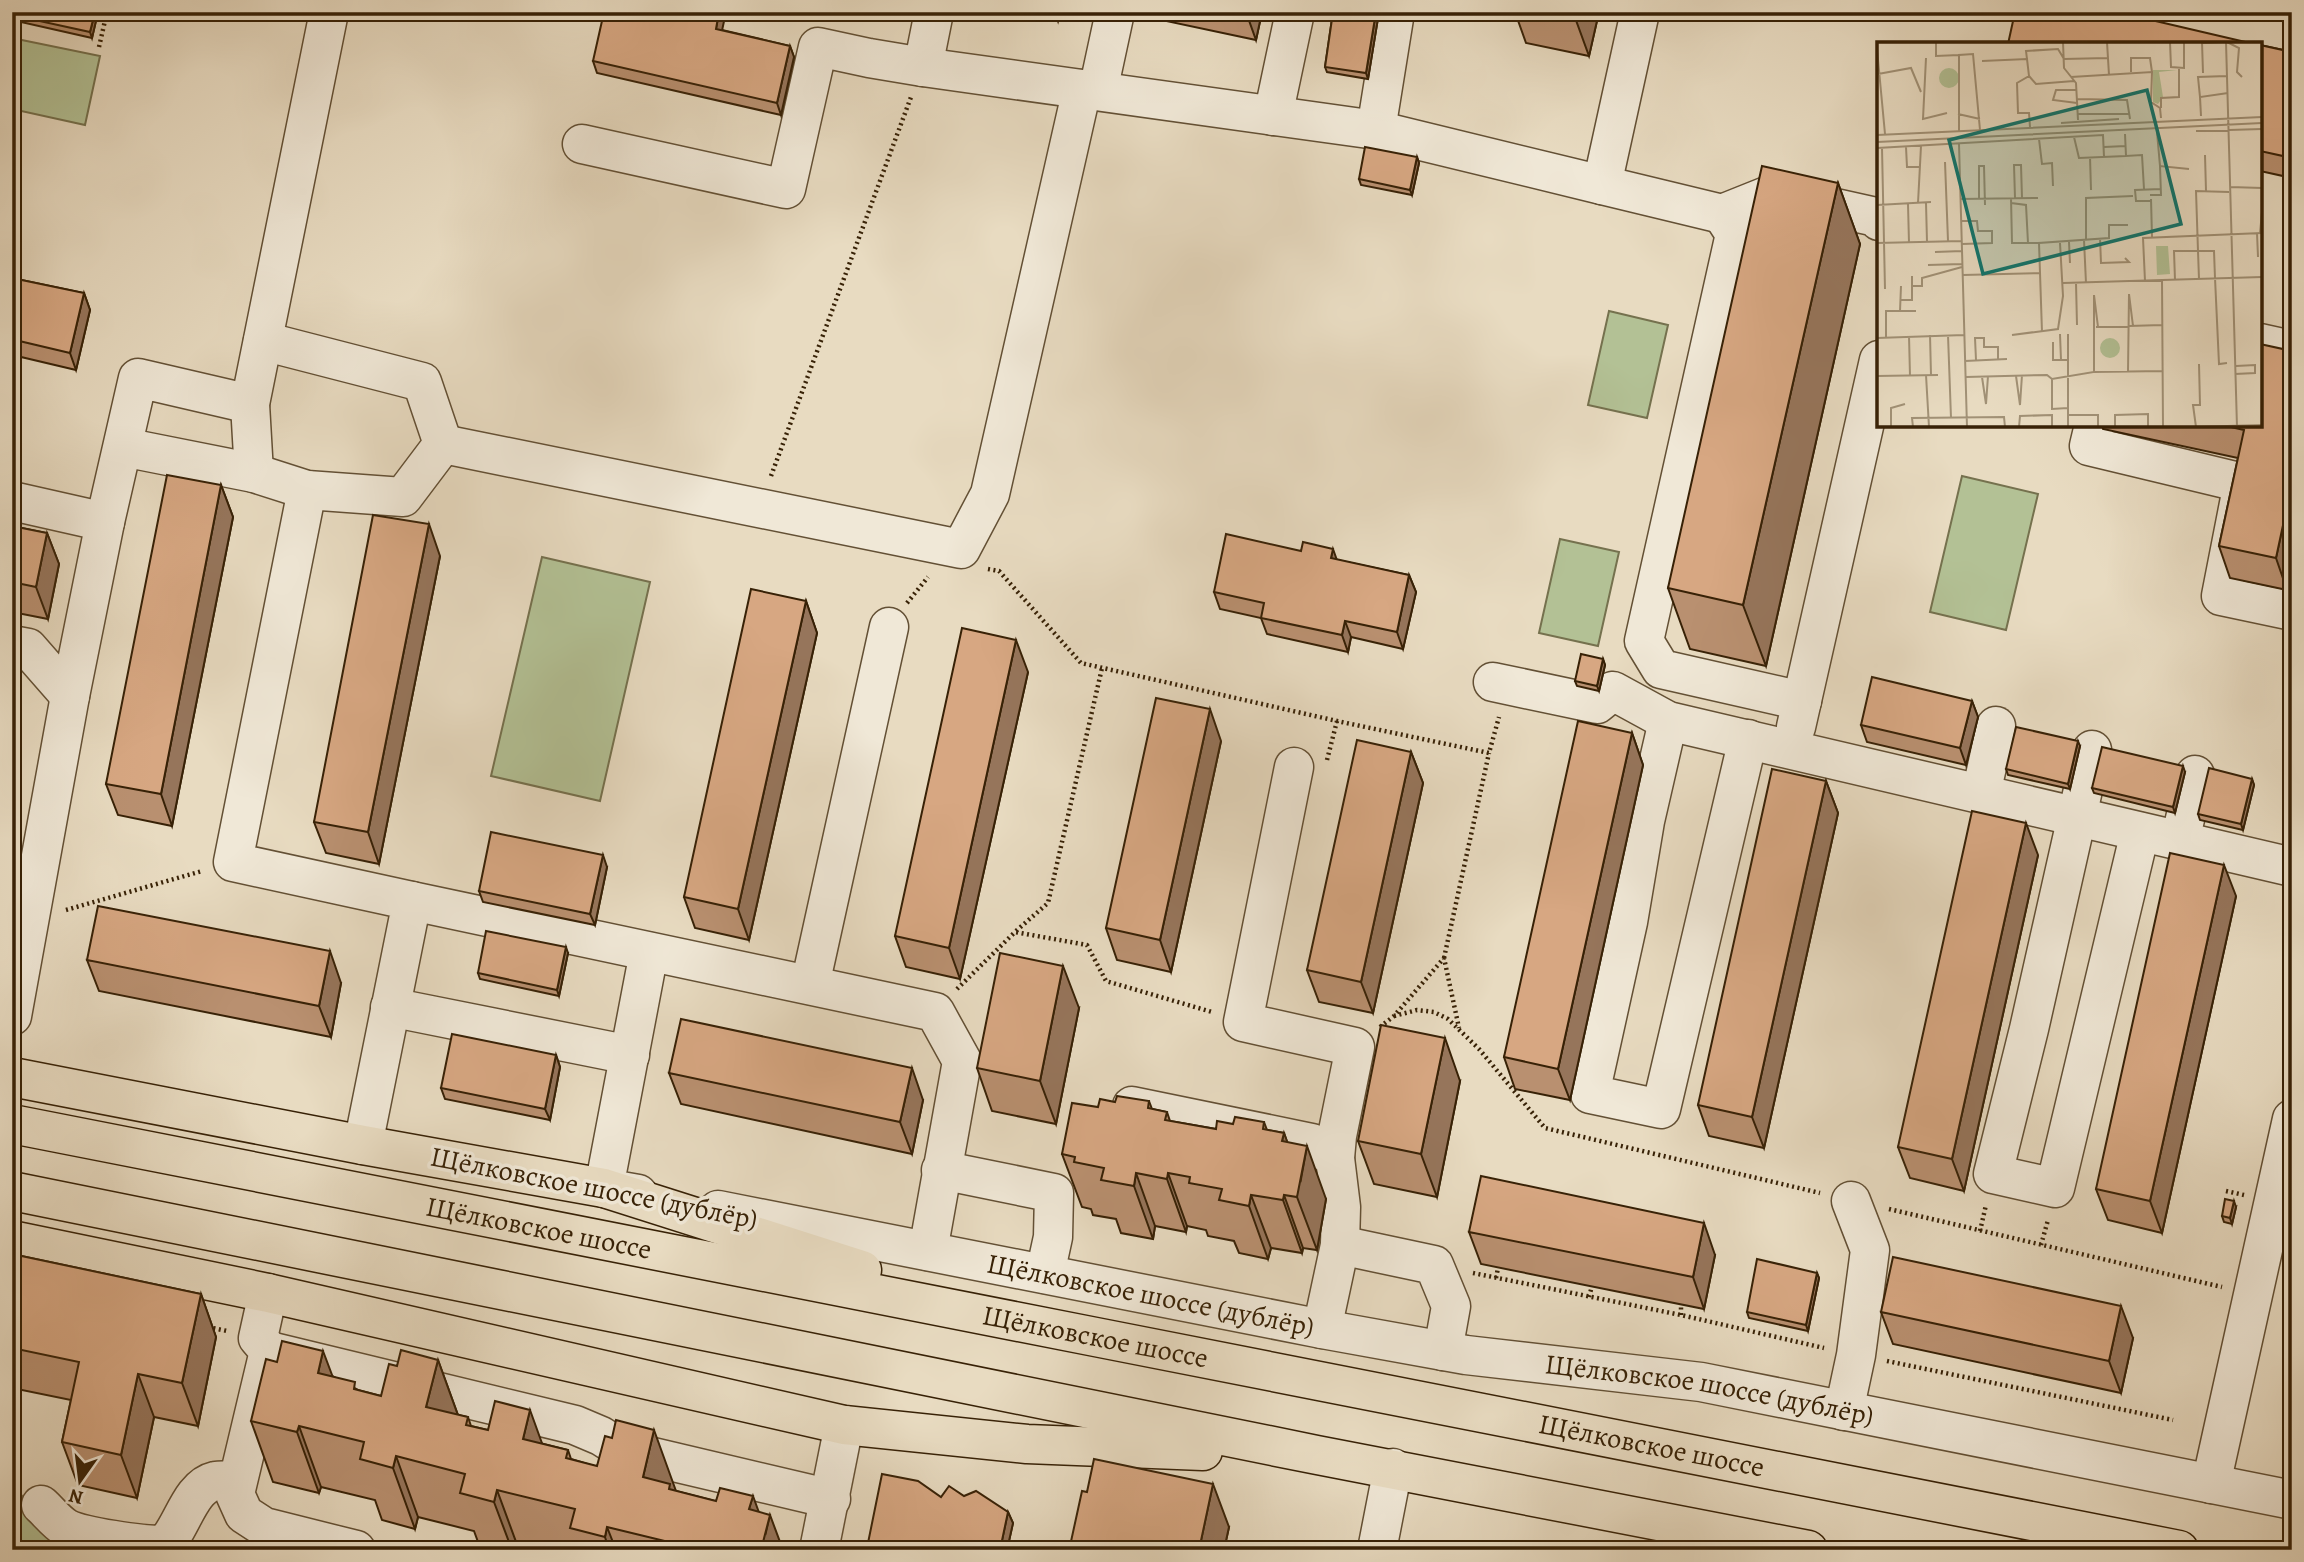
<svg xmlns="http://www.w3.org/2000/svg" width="2304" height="1562" viewBox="0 0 2304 1562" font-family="Alegreya,serif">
  <rect width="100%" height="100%" fill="#e8dbc1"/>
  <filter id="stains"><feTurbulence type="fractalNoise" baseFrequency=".00286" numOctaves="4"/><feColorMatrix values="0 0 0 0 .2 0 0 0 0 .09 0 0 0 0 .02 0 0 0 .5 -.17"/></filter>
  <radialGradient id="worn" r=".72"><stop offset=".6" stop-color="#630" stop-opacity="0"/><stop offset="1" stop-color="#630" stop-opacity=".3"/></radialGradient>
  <g fill="#b3c195" stroke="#75714e" stroke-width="2">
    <polygon points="12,38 100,56 85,125 12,109"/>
    <polygon points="1609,311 1668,325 1647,418 1588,405"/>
    <polygon points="1962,476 2038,494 2006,630 1930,612"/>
    <polygon points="1560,539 1619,552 1598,646 1539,633"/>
    <polygon points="542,557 650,582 600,801 491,776"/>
    <polygon points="12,1485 69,1547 70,1550 12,1550"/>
  </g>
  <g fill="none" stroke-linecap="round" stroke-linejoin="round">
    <g stroke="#635035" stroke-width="41">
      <g id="minor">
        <polyline points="923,67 934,12"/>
        <polyline points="1098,91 1115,12"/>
        <polyline points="1273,116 1295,12"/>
        <polyline points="1376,130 1395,12"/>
        <polyline points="582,144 786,189 818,47 869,58 923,67 1376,130 1602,185 1640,12"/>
        <polyline points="1602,185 1722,214 1772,194 1876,217 1879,221"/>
        <polyline points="1722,214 1735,234 1644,641 1661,669 1802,701"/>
        <polyline points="2260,343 2292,350"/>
        <polyline points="2094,425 2089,446 2243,483 2221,596 2292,611"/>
        <polyline points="443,444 961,549 990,494 1082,89"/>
        <polyline points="123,447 254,473 307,490 403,497 443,444 422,382 263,341"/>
        <polyline points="254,473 250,404 329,12"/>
        <polyline points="307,490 233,862 412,901 363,1145"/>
        <polyline points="12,501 105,522"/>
        <polyline points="12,645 28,648 70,696 105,522 138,378 250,404"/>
        <polyline points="1493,682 1597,704 1613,691 1668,721 2292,867"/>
        <polyline points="1668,721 1645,821 1628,922 1590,1094 1661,1109 1748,739"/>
        <polyline points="1796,727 1879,360"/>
        <polyline points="2092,750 2029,1029 1993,1174 2055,1188 2140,832"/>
        <polyline points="1294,767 1243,1022 1355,1047 1337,1136 1335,1158 1341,1207 1340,1245 1322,1329"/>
        <polyline points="1981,794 1996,726"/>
        <polyline points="2180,841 2195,775"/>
        <polyline points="412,901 935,1012 962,1061 928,1251"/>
        <polyline points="810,985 889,627"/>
        <polyline points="390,1007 630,1055"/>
        <polyline points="12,1016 70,696"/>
        <polyline points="1132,1106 1312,1143 1335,1158"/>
        <polyline points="941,1170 1054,1193 1053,1237 1045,1274"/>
        <polyline points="638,1194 604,1188 649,952"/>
        <path id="s1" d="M718 1210 1322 1329 1466 1355 1701 1382 2292 1500"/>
        <polyline points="1340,1245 1434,1265 1451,1306 1443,1351"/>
        <polyline points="268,1293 258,1338 269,1351 235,1494 244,1514 264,1527 356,1550"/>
        <polyline points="269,1351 575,1425 601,1436 623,1450 831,1499"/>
        <polyline points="1844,1411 1856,1355 1870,1250 1851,1201"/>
        <polyline points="2211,1484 2292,1119"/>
        <path d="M41 1505C49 1512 56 1522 66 1528 83 1537 142 1545 164 1545 182 1529 189 1487 215 1481 222 1480 230 1481 237 1481"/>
        <polyline points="819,1550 844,1425"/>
        <polyline points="1377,1550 1393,1468"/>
      </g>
    </g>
    <g stroke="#372106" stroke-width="41">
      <g id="major">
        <polyline points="12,1077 363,1145 604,1188 862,1270"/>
        <path id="s2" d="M12 1124C734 1268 1457 1406 2179 1550"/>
        <polyline points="12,1191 1317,1455 1808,1550"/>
        <polyline points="12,1240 268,1293 844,1425 1027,1444 1203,1451"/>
      </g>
    </g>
    <g stroke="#372106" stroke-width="4.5" stroke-dasharray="2 3.5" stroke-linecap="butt">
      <polyline points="99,47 107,12"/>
      <polyline points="771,476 911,97"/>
      <polyline points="988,569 999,571 1081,663 1337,721 1489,753 1499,717"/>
      <polyline points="907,603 928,577"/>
      <polyline points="1327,760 1337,721"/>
      <polyline points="66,910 202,871"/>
      <polyline points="1016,931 1048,903 1102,668"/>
      <polyline points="1444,958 1489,753"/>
      <polyline points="957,989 1015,932 1087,945 1106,981 1212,1012"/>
      <polyline points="1394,1016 1417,1010 1434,1012 1448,1019 1479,1049 1545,1128 1820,1193"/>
      <polyline points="1380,1027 1394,1016 1444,958 1459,1028"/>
      <polyline points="2226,1191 2244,1195"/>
      <polyline points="1889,1209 2222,1287"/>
      <polyline points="1980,1231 1986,1205"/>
      <polyline points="2041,1245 2048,1220"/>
      <polyline points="1473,1273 1681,1315 1824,1348"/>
      <polyline points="1496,1278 1498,1268"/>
      <polyline points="1589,1297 1592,1286"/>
      <polyline points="1681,1315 1681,1304"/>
      <polyline points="208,1327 227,1331"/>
      <polyline points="1887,1361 2173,1420"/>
    </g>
    <use href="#minor" stroke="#f0e8d7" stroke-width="38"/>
    <use href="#major" stroke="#e8dbc1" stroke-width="38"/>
  </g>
  <g fill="#b99070" stroke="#372106" stroke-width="2">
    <polygon points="12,12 98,12 92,38 12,20"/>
    <polygon points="1014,12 1060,12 1058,21"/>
    <polygon points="1163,12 1262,12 1256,40 1166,21"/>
    <polygon points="1333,12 1379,12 1368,79 1327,72 1325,67"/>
    <polygon points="1515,12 1599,12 1589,56 1526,43"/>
    <polygon points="722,30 790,46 794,57 781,115 597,73 593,61"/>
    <polygon points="2260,45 2292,52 2292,178 2260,171"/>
    <polygon points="1417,157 1419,163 1412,195 1361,185 1359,179"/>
    <polygon points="1838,183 1860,244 1766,666 1690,649 1668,588"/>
    <polygon points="12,278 84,293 90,310 76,370 21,357 18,370 12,369"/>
    <polygon points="2102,425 2260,425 2287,590 2230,578 2219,546 2238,458 2103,429"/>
    <polygon points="221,485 233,517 172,826 118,815 106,784"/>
    <polygon points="12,526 47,533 59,564 48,619 12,612"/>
    <polygon points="440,556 379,864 326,853 314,822"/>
    <polygon points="1337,560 1409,575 1416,592 1403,649 1351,637 1348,652 1267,634 1261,618 1220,609 1214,592"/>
    <polygon points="806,601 817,633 749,940 695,928 684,897"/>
    <polygon points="1603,659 1605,665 1599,691 1577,686 1575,681"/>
    <polygon points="1028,672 960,979 906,967 895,936"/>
    <polygon points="1972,701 1978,717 1966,765 1867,742 1861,725"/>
    <polygon points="1632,733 1643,765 1570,1100 1515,1089 1504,1057"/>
    <polygon points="1221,741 1171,972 1117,960 1106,928"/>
    <polygon points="2080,746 2070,789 2008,775 2006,769"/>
    <polygon points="1411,752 1423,783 1373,1013 1319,1002 1307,970"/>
    <polygon points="2185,772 2175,813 2094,793 2092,788"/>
    <polygon points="2252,779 2254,785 2243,830 2200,820 2198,814"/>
    <polygon points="1826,781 1838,813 1764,1148 1709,1136 1698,1105"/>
    <polygon points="2038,855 1964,1191 1910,1178 1898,1147"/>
    <polygon points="607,867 595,925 483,902 479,891"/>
    <polygon points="2236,896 2162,1233 2108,1220 2096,1189"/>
    <polygon points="568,953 559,996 480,979 478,973"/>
    <polygon points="87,960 341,983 331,1037 99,991"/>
    <polygon points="1079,1008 1056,1124 992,1111 977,1068"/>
    <polygon points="556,1055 560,1067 550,1120 445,1099 441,1088"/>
    <polygon points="669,1073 923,1100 912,1154 681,1104"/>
    <polygon points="1460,1081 1437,1197 1374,1184 1358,1141"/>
    <polygon points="1149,1101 1152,1109 1167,1112 1170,1121 1216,1129 1233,1124 1264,1122 1267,1130 1284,1133 1287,1142 1326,1199 1317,1250 1303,1248 1302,1253 1271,1248 1268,1259 1239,1253 1234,1241 1208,1236 1206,1230 1187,1226 1186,1232 1155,1226 1153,1239 1121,1233 1116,1219 1093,1215 1091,1209 1082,1207 1062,1154 1098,1107 1115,1102"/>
    <polygon points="2236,1207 2232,1224 2224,1222 2222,1216"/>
    <polygon points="1469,1232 1715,1255 1704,1309 1481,1264"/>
    <polygon points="12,1254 201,1294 216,1337 198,1426 154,1417 137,1498 78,1485 62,1442 71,1400 12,1388"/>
    <polygon points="1817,1273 1819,1278 1808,1331 1749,1318 1747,1312"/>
    <polygon points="1881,1312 2133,1338 2121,1393 1893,1344"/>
    <polygon points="438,1360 458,1415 468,1417 471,1426 568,1450 571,1459 676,1491 758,1512 783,1550 481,1550 474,1531 418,1517 415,1529 382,1520 375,1500 321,1487 319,1493 273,1482 251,1421 332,1376 358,1390 381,1396 397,1366"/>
    <polygon points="964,1496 1008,1512 1013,1523 1007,1550 870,1550 868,1543 941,1497"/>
    <polygon points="1229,1527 1224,1550 1072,1550 1070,1546"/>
  </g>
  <g fill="#96755b" stroke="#372106" stroke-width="2">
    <polygon points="95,12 98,12 92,38 90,32"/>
    <polygon points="719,12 726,12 720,40 716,29"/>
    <polygon points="1055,12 1060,12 1058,21"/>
    <polygon points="1246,12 1262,12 1256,40"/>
    <polygon points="1376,12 1379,12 1368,79 1366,73"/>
    <polygon points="1573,12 1599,12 1589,56"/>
    <polygon points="790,46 794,57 781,115 777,103"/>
    <polygon points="1417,157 1419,163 1412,195 1410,190"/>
    <polygon points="1838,183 1860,244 1766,666 1743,605"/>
    <polygon points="84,293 90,310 76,370 70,353"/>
    <polygon points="15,340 21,357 18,370 12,353"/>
    <polygon points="2292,483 2292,569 2287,590 2276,558"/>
    <polygon points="221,485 233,517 172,826 161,794"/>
    <polygon points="429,524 440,556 379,864 368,832"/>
    <polygon points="47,533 59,564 48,619 36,587"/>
    <polygon points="1333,549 1339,566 1331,558"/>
    <polygon points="1409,575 1416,592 1403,649 1397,632"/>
    <polygon points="806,601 817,633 749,940 738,909"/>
    <polygon points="1345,621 1351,637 1348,652 1342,635"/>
    <polygon points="1016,640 1028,672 960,979 949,948"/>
    <polygon points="1603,659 1605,665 1599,691 1597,686"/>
    <polygon points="1972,701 1978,717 1966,765 1960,748"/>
    <polygon points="1210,709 1221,741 1171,972 1160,940"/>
    <polygon points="1632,733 1643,765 1570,1100 1558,1069"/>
    <polygon points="2078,741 2080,746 2070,789 2068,784"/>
    <polygon points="1411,752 1423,783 1373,1013 1361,982"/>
    <polygon points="2183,766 2185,772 2175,813 2173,807"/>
    <polygon points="2252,779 2254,785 2243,830 2241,824"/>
    <polygon points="1826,781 1838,813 1764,1148 1752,1117"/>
    <polygon points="2026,823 2038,855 1964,1191 1952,1159"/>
    <polygon points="603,855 607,867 595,925 590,914"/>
    <polygon points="2224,865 2236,896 2162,1233 2150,1201"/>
    <polygon points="566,947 568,953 559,996 557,990"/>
    <polygon points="330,951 341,983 331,1037 319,1006"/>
    <polygon points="1063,966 1079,1008 1056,1124 1040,1081"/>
    <polygon points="1445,1038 1460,1081 1437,1197 1421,1154"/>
    <polygon points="556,1055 560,1067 550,1120 545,1109"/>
    <polygon points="912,1068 923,1100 912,1154 900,1122"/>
    <polygon points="1284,1133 1301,1179 1307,1146 1326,1199 1317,1250 1297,1197 1282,1141"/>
    <polygon points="1136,1173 1155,1226 1153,1239 1134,1186"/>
    <polygon points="1168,1173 1187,1226 1186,1232 1167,1179"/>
    <polygon points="1251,1195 1271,1248 1268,1259 1249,1206"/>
    <polygon points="1284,1195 1303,1248 1302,1253 1283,1200"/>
    <polygon points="2234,1201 2236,1207 2232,1224 2230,1218"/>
    <polygon points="1704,1223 1715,1255 1704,1309 1693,1277"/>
    <polygon points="1817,1273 1819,1278 1808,1331 1806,1325"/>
    <polygon points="201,1294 216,1337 198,1426 182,1383"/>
    <polygon points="2121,1306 2133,1338 2121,1393 2109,1361"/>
    <polygon points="323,1351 346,1412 318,1373"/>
    <polygon points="438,1360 460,1421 426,1407"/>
    <polygon points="138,1374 154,1417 137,1498 121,1455"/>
    <polygon points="530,1410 552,1471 523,1439"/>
    <polygon points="299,1426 321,1487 319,1493 297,1432"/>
    <polygon points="654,1430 676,1491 675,1497 643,1477"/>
    <polygon points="396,1456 418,1517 415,1529 393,1468"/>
    <polygon points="1213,1484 1229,1527 1224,1550 1199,1550"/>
    <polygon points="497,1490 519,1550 512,1550 494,1502"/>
    <polygon points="753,1496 766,1532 770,1515 783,1550 761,1550 749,1509"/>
    <polygon points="1008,1512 1013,1523 1007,1550 1000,1550"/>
    <polygon points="607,1527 616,1550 609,1550 605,1537"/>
  </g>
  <g fill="#d7a782" stroke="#372106" stroke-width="2">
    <polygon points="12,12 95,12 90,32 12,15"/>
    <polygon points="604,12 629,12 650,17 651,12 719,12 716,29 790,46 777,103 593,61"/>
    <polygon points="1333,12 1376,12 1366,73 1325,67"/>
    <polygon points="2015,12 2117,12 2254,44 2008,44"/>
    <polygon points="2260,45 2292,52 2292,158 2260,151"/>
    <polygon points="1365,147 1417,157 1410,190 1359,179"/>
    <polygon points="1762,166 1838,183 1743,605 1668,588"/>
    <polygon points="12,278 84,293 70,353 15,340 12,353"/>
    <polygon points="2260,344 2292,351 2292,483 2276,558 2219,546 2244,430 2222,425 2260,425"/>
    <polygon points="167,475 221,485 161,794 106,784"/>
    <polygon points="373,515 429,524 368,832 314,822"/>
    <polygon points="12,526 47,533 36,587 12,582"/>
    <polygon points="1226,534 1301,551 1303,542 1333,549 1331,558 1409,575 1397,632 1345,621 1342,635 1261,618 1264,603 1214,592"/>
    <polygon points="751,589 806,601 738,909 684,897"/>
    <polygon points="962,628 1016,640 949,948 895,936"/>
    <polygon points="1581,654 1603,659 1597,686 1575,681"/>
    <polygon points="1872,677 1972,701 1960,748 1861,725"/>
    <polygon points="1156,698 1210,709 1160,940 1106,928"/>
    <polygon points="1578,721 1632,733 1558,1069 1504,1057"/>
    <polygon points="2016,727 2078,741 2068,784 2006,769"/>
    <polygon points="1357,740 1411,752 1361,982 1307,970"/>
    <polygon points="2102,747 2183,766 2173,807 2092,788"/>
    <polygon points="2209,768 2252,779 2241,824 2198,814"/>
    <polygon points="1772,769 1826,781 1752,1117 1698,1105"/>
    <polygon points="1972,811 2026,823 1952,1159 1898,1147"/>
    <polygon points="491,832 603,855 590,914 479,891"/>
    <polygon points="2170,853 2224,865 2150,1201 2096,1189"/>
    <polygon points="98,906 330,951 319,1006 87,960"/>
    <polygon points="486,931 566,947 557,990 478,973"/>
    <polygon points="1000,953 1063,966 1040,1081 977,1068"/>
    <polygon points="681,1019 912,1068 900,1122 669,1073"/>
    <polygon points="1381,1025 1445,1038 1421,1154 1358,1141"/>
    <polygon points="452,1034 556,1055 545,1109 441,1088"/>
    <polygon points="1117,1096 1149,1101 1148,1108 1167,1112 1165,1120 1216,1129 1217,1121 1233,1124 1235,1117 1264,1122 1263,1129 1284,1133 1282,1141 1307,1146 1297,1197 1284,1195 1283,1200 1251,1195 1249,1206 1219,1200 1222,1189 1189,1183 1190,1177 1168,1173 1167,1179 1136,1173 1134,1186 1101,1180 1104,1168 1074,1162 1075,1157 1062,1154 1072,1103 1098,1107 1100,1099 1115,1102"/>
    <polygon points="1481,1176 1704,1223 1693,1277 1469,1232"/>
    <polygon points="2225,1199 2234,1201 2230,1218 2222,1216"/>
    <polygon points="12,1254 201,1294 182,1383 138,1374 121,1455 62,1442 79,1362 12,1348"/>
    <polygon points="1893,1257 2121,1306 2109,1361 1881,1312"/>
    <polygon points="1757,1259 1817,1273 1806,1325 1747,1312"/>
    <polygon points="282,1341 323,1351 318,1373 355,1382 354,1389 381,1396 389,1364 397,1366 401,1350 438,1360 426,1407 468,1417 466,1425 488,1430 495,1401 530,1410 523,1439 568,1450 566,1458 597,1466 605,1436 612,1438 616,1420 654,1430 643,1477 670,1484 669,1489 716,1501 720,1488 753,1496 749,1509 770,1515 761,1550 672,1550 673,1543 607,1527 605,1537 570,1528 575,1509 497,1490 494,1502 460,1493 465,1474 396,1456 393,1468 360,1459 364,1442 299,1426 297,1432 251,1421 266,1359 277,1362"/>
    <polygon points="1094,1459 1213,1484 1199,1550 1089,1550 1070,1546 1082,1491 1087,1492"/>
    <polygon points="882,1474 918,1481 941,1497 949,1486 964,1496 976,1491 1008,1512 1000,1550 898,1550 868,1543"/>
  </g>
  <g text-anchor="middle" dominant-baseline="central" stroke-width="7" stroke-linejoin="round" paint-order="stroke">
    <g font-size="28" fill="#372106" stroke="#f0e8d7">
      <text transform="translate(594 1188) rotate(11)">Щёлковское шоссе (дублёр)</text>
      <text stroke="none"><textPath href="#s2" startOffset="537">Щёлковское шоссе</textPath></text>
      <text stroke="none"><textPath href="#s1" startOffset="441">Щёлковское шоссе (дублёр)</textPath></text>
      <text stroke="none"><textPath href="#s2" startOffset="1104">Щёлковское шоссе</textPath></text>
      <text stroke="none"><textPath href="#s1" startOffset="1008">Щёлковское шоссе (дублёр)</textPath></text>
      <text stroke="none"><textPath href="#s2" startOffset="1671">Щёлковское шоссе</textPath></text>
    </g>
  </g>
  <g transform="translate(1877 42)">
    <rect width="385" height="385" fill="#e8dbc1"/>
    <path d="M62 36a10 10 0 1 1 20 0a10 10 0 1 1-20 0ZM276 28H300L282 30 286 55 281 62 276 60ZM279 204H291L293 232 280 233ZM223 306a10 10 0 1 1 20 0a10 10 0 1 1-20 0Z" fill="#b3c195"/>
    <path fill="none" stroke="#a19176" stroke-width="2" d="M59 0V14L82 13M186 0 187 26 199 41 201 78M230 0 232 33M293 0 294 25 307 26V0M325 0 326 31M349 0 360 385M350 0 362 6 360 30 365 35 362 32M325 1 346 0M0 7 8 92M49 16 46 77 70 71M150 17 149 9 181 7 187 17 231 16M105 19 150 17 152 34 140 41 141 71H152L153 85M254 30V16H273L275 30M1 32 34 26 44 50M152 34 159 42 197 39M194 35 275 30 274 60 283 66 284 76M199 48H179L176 58 200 61M323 55 321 35 350 34M200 57 250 58 253 77M284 66V56L302 55V26M81 72 103 77M200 72H252M324 74 323 55 351 51M184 81 242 77M319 89 385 87M82 90V13L96 12 103 88M280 90 283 124M248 92 249 114 265 113 267 147M0 93 385 75M197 95 202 116 249 114M162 97 165 122 175 121 176 144M0 100 385 81M82 102 90 385M29 105 30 125H42M227 105 249 104M0 106 226 93 227 115M5 106 8 247M328 113 329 149M213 115 214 148M68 120 71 199M353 145 385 146M273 153H284L283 124 312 127M134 156 135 201H162M138 156 137 123H144L145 156M83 157 161 156M102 157V124H107L108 163M274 157 275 195M274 159H259L258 148 284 147M41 161 44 104M49 161 50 200M134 161 149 163 151 201M31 162 32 201M0 163 54 160M84 179H100L101 189H115V201L85 202M380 191 381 215M383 191 385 170M223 196 224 221 252 220 248 216M207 198 209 241M209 198V156L256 154M192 200 193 221M0 201 85 199M58 210 85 209M51 223 85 222M86 233 163 231M338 236 342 322 350 321M322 237 321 209H337L338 236M285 238 286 385M298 238 297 209H321L319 149 352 150M268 239 266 196 385 191M186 241 385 235M199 241 200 283M35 244H45V236L85 225M24 258H35V234M23 269 24 244M219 285 285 283M165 290 162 201 232 196V183H251M183 292 184 318M191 292V385M53 293 54 333M71 293 74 376M135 293 181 287 186 254 183 201M32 294 33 334M9 295V269H39M0 296 87 293M176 300V318H191M99 318 98 296H107V305H121V318M88 319 130 317M251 329 252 252 256 284M217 330 286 329M358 332 378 331V323L359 324M49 333 52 385M0 334 61 333M139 334 143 363 145 333M89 335 170 333 175 337 217 330V253L221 285M105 335 109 362 111 334M175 337V367L191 366M0 344V370M191 373H221V385M14 385V366L28 362M36 385 35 376 127 375 128 385M142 385 143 374 175 373V385M238 385V373L271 372V385M315 385 385 383M319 385 316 363H323L322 322"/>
    <path fill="#0f766e" fill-opacity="0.15" stroke="#0f766e" stroke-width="3.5" d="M270 48 304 182 106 232 72 98Z"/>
    <rect width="385" height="385" fill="none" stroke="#372106" stroke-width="3.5"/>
  </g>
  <rect width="2304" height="1562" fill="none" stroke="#e8dbc1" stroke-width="42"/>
  <rect x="14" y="14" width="2276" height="1534" fill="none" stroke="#372106" stroke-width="3.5"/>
  <rect x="21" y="21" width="2262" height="1520" fill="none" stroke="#372106" stroke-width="2"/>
  <g transform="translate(80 1481) rotate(194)" stroke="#f0e8d7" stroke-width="5" paint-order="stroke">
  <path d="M0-5L12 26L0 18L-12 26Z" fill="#372106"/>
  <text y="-10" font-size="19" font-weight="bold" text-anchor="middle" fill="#372106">N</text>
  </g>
  <rect width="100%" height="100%" filter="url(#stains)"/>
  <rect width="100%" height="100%" fill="url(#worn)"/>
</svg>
